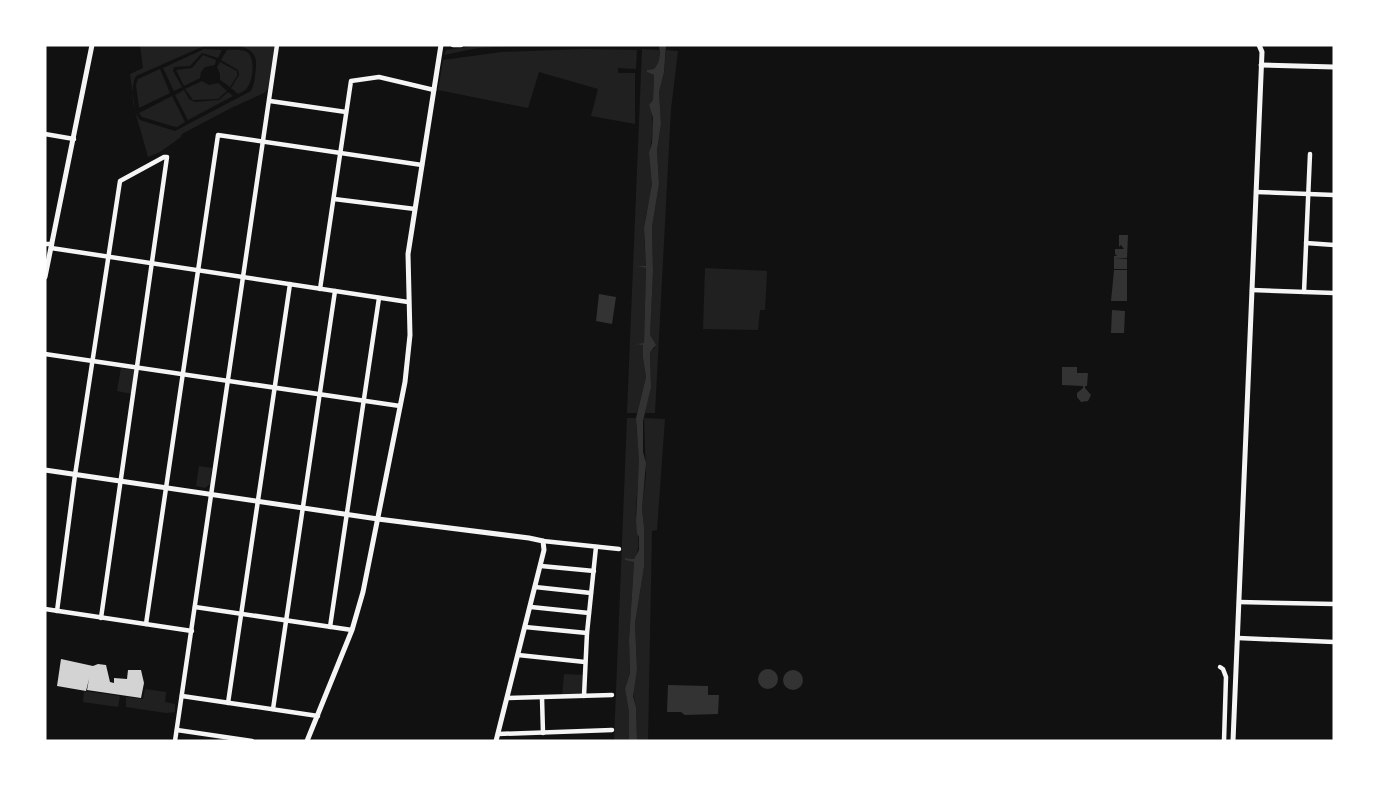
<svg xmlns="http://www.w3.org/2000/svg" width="1379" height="786" viewBox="0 0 1379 786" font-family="Signika,sans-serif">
  <rect width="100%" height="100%" fill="#111"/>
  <g fill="#202020" fill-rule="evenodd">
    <path d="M140 45H275L268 89 264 93 231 108 182 134 181 137 160 152 148 157 135 111 130 74 143 68ZM204 46C223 45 259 40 256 67 255 76 255 83 251 91L175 131 140 120C132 111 130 86 136 76Z"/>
    <polygon points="481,45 532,45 478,48 444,55 446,50"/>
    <polygon points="204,49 222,50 218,58 202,53 190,66 174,67 173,71 182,87 174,91 163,68"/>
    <polygon points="584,49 637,50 636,69 618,68 618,73 635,73 635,124 591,116 598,89 539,72 528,108 438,90 443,60 501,52"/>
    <path d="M642 49 659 50 660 59 655 69 648 70 647 72 654 75 653 100 649 105C655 120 652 135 650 151 648 161 653 172 652 183 651 200 644 216 644 234 644 245 646 255 646 266H638L646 268 644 343 633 344 643 345V358L646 377 637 413H627Z"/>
    <path d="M227 50C233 50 242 49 247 52 256 58 253 83 246 89 246 90 238 94 238 94L231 88 239 75 238 70 221 60Z"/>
    <polygon points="666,50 678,51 671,109 655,413 645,413 651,381 650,351 655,348 655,344 650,338 650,331 653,272 652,227 659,184 657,150 661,124 659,92 664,72"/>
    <polygon points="203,55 216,60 215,65 205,67 201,72 200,78 184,86 176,70 192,68"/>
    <polygon points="220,62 237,71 237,76 230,87 220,80 220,74 217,67"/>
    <polygon points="160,69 170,93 139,108 136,85 138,79"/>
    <polygon points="202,81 209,85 218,83 227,91 218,99 193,100 185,89"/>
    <polygon points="184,90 189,99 195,102 219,100 228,92 233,96 188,120 175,95"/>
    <polygon points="172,96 185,122 177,127 172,126 142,117 139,113"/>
    <polygon points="705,268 767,271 765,310 760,310 758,330 703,329"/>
    <polygon points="121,368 133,369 135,372 132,394 117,391"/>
    <path d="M627 418H636C636 432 639 446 639 461 640 480 635 499 636 518 636 533 643 545 634 559L625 558V560L634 561 629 641 630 673 625 689 629 712V741H614Z"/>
    <polygon points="644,418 665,419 657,530 652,531 648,741 637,741 636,707 633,692 637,670 635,623 644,567 644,527 642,509 646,475"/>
    <polygon points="199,466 212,468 210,484 205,488 196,486"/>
    <polygon points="564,674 584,675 582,697 562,697"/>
    <polygon points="145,689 166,692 165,702 175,704 175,712 166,713 126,707 126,697 143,699"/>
    <polygon points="84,691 120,696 118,707 83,702"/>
  </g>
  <g fill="#333">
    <path d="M659 45H666L664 72 659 92 661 124 657 150 659 184 652 227 653 272 650 335 656 345 650 352 651 387 643 421V452L646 463 642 509 644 527V567L635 623 637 670 633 696 636 707 637 741H629V712L625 689 630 673 629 641 634 562 625 560V558L634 559 639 550V537L637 534 636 521 639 461 636 418 646 377 643 358V345L633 344 644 343 646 268 637 266H646L644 228 652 184 649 153 652 143 653 118 649 105 653 100 654 75 647 72V70L654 69C661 61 660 54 659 45Z"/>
    <polygon points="1119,235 1128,235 1127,258 1115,258 1127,259 1127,269 1114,269 1114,256 1117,256 1115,254 1115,249 1124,249 1121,245 1119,247"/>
    <polygon points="1114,270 1127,270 1127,301 1111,301"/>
    <polygon points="599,294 616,297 612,324 596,321"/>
    <polygon points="1112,310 1125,311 1124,333 1111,333"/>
    <polygon points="1062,367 1077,367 1077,373 1088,373 1087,386 1085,386 1085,388 1091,395 1088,401 1081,402 1077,397 1077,393 1083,388 1083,386 1062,385"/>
    <circle cx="768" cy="679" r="10"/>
    <circle cx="793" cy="680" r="10"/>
    <polygon points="668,685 708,686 708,695 719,695 718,714 685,715 681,712 667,712"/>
  </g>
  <polygon fill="#d3d3d3" points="61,659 93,666 98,664 106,665 110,682 114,683 114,678 127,679 128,670 141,670 144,683 141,698 87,690 89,679 86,691 57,686"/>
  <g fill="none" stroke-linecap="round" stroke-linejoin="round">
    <g stroke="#f5f5f5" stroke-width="4.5">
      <polyline points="453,45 461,45"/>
      <polyline points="270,101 346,112"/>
      <polyline points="45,134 74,139"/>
      <polyline points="1256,192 1334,195"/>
      <polyline points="334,199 415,209"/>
      <polyline points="1306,243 1334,245"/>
      <polyline points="45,244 52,244"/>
      <polyline points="51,248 408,302"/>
      <polyline points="320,289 351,81 379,77 434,90"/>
      <polyline points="1252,290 1334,293"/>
      <polyline points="1304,292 1310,154"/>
      <polyline points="45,354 400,406"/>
      <polyline points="543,541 619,549"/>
      <polyline points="541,566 594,571"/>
      <polyline points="535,587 591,593"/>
      <polyline points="1239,602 1334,604"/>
      <polyline points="195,607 352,630"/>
      <polyline points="531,607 589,613"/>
      <polyline points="45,609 192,631"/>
      <polyline points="57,611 75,475 120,181 164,157 167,157 101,618"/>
      <polyline points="146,624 218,135 422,165"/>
      <polyline points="330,627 379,298"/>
      <polyline points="525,627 587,633"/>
      <polyline points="1238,638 1334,642"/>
      <polyline points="518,655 585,662"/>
      <polyline points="1220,667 1223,669 1226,677 1224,741"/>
      <polyline points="182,696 318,716"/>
      <polyline points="584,696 587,633 596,547"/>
      <polyline points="507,698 612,695"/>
      <polyline points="542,698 543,733"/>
      <polyline points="228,703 290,284"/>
      <polyline points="273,709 335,291"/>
      <polyline points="177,730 252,741"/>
      <polyline points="498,734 612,730"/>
      <polyline points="175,741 277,45"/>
    </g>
    <g stroke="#f5f5f5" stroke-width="5">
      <polyline points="1261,65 1334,67"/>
      <polyline points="45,277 92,45"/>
      <polyline points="45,470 378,519 529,538 543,541 544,550 496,741"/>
      <polyline points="307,741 352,630 363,592 405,382 410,335 408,254 441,45"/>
      <polyline points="1233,741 1262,52 1259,45"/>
    </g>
  </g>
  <rect width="1379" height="786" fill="none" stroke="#ffffff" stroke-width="93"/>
</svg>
